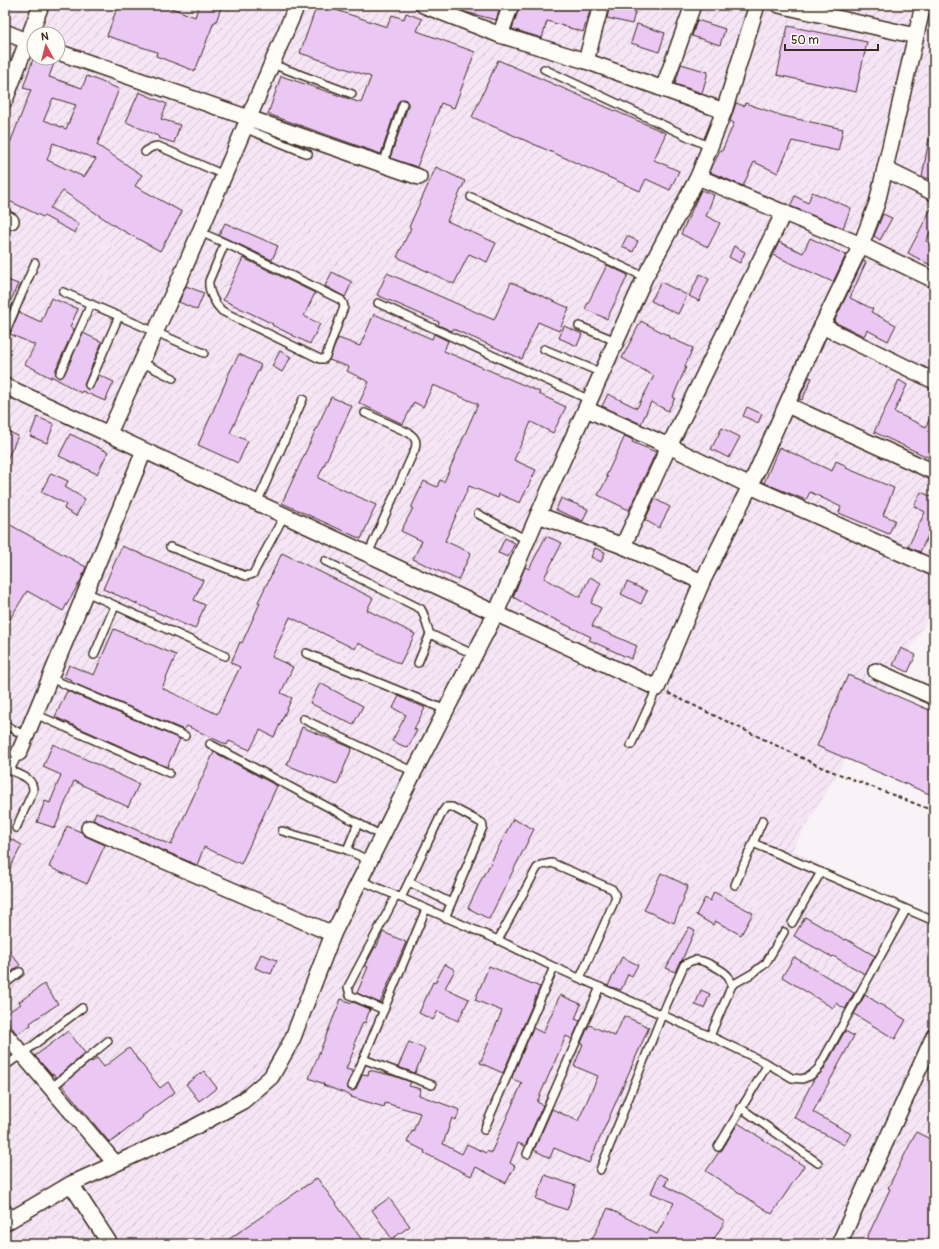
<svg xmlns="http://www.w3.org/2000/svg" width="939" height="1249" viewBox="0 0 939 1249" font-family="Pangolin,sans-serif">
  <defs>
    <pattern id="industrial-furrows" width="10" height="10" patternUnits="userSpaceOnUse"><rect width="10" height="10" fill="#f5e5f5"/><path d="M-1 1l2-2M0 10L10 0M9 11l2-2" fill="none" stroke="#d3c5d2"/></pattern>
  </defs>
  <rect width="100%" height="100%" fill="#f9f2f6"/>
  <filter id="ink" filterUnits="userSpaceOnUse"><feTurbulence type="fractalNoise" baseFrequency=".025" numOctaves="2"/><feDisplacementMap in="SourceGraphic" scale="8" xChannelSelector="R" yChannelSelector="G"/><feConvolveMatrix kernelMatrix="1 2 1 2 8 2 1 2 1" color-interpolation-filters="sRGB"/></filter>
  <g filter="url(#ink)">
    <path fill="url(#industrial-furrows)" fill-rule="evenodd" d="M5 5H934V608L792 850 934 927V1244H5ZM34 34H58V58H34Z"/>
    <g fill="#ebc8f4" stroke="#3b2a1e" fill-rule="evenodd">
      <polygon points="118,5 160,5 174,9 195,17 199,5 222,5 216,22 214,22 195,71 156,56 157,52 107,36"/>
      <polygon points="317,5 321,5 387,27 392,15 404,19 406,13 422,19 417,31 475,52 454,108 441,103 417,167 390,158 408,106 408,103 405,99 402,99 398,102 381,154 268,114 281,76 361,103 371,77 300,53"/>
      <polygon points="452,5 501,5 496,20 465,12 452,7"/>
      <polygon points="520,5 592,5 583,32 547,21 542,38 512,29"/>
      <polygon points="610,5 637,5 632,24 607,18"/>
      <polygon points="697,20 725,29 720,45 692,36"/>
      <polygon points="637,24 665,33 659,52 631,43"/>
      <polygon points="788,26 867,42 856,92 777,75"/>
      <path d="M34 56V58H39L54 63 49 77 82 88 87 76 119 89 97 145 142 175 135 186 182 212 160 251 118 228 63 191 50 208 79 224 75 233 44 216 43 217 5 199V141L10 143 31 90 23 88ZM53 98 76 105 66 129 44 120ZM53 143 96 159 84 177 47 160Z"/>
      <polygon points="498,60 666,133 654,160 679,171 670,190 646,179 640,191 472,117"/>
      <polygon points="681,64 708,72 702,93 675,84"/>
      <polygon points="139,92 167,104 161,119 180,125 174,143 159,138 160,137 126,122"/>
      <polygon points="736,103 744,106 745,103 783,116 843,129 838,151 792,141 778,173 754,162 743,186 710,172 720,150 722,151 734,123 730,121"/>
      <polygon points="929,139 934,140 934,180 922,177"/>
      <polygon points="436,167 465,181 447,221 496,243 487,262 469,254 454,284 397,257 411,228 409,227"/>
      <polygon points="701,190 714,195 706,216 720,223 708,247 681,234"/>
      <polygon points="812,192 851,208 843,228 790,206 795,196 808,203"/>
      <polygon points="934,203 934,225 926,241 934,245 934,267 908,253"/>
      <polygon points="883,214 892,218 880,240 874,236"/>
      <polygon points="225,223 278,246 272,260 219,235"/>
      <polygon points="627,236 638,241 633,252 622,246"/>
      <polygon points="810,238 846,255 833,282 773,255 779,242 803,253"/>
      <polygon points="734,246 745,252 740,263 729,257"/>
      <polygon points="243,258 315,293 304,316 320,324 310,344 272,325 273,324 223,300"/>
      <polygon points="863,261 866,262 850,298 873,309 871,312 896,325 888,341 867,330 864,336 834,322"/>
      <polygon points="607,265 628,275 607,319 585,309"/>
      <polygon points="332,272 352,282 345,297 325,286"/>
      <polygon points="387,273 494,320 511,282 569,308 559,331 538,322 522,359 453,329 452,331 438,325 439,322 377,295"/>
      <polygon points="700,274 709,279 699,301 689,296"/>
      <polygon points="5,279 18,284 8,307 10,308 5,320"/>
      <polygon points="661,282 687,295 678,314 651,301"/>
      <polygon points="186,286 204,293 197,310 179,302"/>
      <polygon points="51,298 78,309 70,327 74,329 55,371 56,376 60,378 64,375 83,333 102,342 84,385 87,389 92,389 99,375 114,382 105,401 82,391 81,393 51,376 51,378 25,364 35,345 10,334 19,312 41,322"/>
      <polygon points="374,314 432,339 434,334 448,341 444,351 540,392 539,394 566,407 553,433 531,422 514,460 536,470 520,503 499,494 498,498 469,486 445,541 471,553 458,580 413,559 422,541 401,531 413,508 411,508 424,481 437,487 440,480 444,482 478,404 433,385 423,407 414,402 403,424 359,403 369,382 347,371 349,367 329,360 338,338 360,346"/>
      <polygon points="641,321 669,336 668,337 693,348 685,366 686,367 673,397 675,398 668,411 651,402 641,424 602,406 608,394 637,408 654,376 622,358"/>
      <polygon points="564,326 582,334 577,346 559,338"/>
      <polygon points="280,351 291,357 282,372 272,366"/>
      <polygon points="239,354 261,365 248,392 249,392 230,433 248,441 238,463 198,445 227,379 226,379"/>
      <polygon points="809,377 812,378 802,400 799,399"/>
      <polygon points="899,380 907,385 894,412 926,427 934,408 934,460 874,432"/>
      <polygon points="331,397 352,406 318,478 376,505 361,539 282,503"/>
      <polygon points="747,407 762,414 758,423 743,416"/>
      <polygon points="37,417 54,424 47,443 30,436"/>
      <polygon points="722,428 740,437 729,458 711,449"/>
      <polygon points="5,430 18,436 5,464"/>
      <polygon points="70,434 108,452 97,474 59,456"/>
      <polygon points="625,436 633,440 632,442 656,452 629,510 598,495 608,477 606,476"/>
      <polygon points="779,447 832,471 836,461 847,466 846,468 894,488 883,515 895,520 889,534 839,513 841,507 810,492 806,500 764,483"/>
      <polygon points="51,473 68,481 65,487 85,499 76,516 64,509 66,504 41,492"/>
      <polygon points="921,492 932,497 934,493 934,523 920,552 908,547 925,512 914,506"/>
      <polygon points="561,498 588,509 583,521 556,510"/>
      <polygon points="655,499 670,507 659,528 645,520"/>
      <polygon points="5,522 86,567 81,580 63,611 27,591 5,627"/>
      <polygon points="546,536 562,543 544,578 579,597 580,597 590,577 601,583 591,603 601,608 592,626 637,646 631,659 589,640 591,637 552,618 552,619 513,597 525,567 529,569"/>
      <polygon points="505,538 515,543 508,557 498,553"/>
      <polygon points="122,546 203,580 194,600 205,605 195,629 103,589"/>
      <polygon points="595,548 605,552 601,562 591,557"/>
      <polygon points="282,553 373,598 367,610 415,634 400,664 358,643 355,649 290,617 272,657 293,667 281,693 292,698 274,737 260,730 250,750 229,741 227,745 187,726 184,730 71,682 72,680 64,677 69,665 94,675 114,629 176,655 162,688 217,714 240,667 231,663 240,642 242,643 260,603 258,602"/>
      <polygon points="627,582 647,591 641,604 621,594"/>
      <polygon points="901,648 916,655 908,672 893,665"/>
      <polygon points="848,675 934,712 934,796 817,746"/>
      <polygon points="320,683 363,706 353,725 310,703"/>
      <polygon points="67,691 180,739 167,767 55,717"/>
      <polygon points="399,696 415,704 415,703 425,708 414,729 417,730 408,748 392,741 406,715 393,708"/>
      <polygon points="302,727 352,748 337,785 287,765"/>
      <polygon points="53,744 139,784 128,807 74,781 55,828 37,822 45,801 50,803 61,775 43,767"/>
      <polygon points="214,752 277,786 241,864 204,847 197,865 93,820 96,812 171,845"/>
      <polygon points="513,819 534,829 489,919 468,908 485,872 486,872"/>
      <polygon points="67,826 81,832 85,836 105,845 87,884 49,867"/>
      <polygon points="5,836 22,845 5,877"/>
      <polygon points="661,873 688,886 683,897 684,898 674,923 644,910"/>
      <polygon points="714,892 753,913 741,935 715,921 713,925 696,915 705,898 710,901"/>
      <polygon points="805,917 845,940 846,939 875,956 865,974 833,956 832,957 794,936"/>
      <polygon points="689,927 695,930 682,960 679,963 675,972 666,968"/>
      <polygon points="383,932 406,942 380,1003 357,993 368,967 365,966 375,947 376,948"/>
      <polygon points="5,946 20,965 5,977"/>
      <polygon points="261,954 277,960 271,974 255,968"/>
      <polygon points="622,957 638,965 632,976 628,974 621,990 608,986"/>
      <polygon points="794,957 854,993 845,1009 836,1003 833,1008 782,977"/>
      <polygon points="445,964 455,970 445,988 469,999 458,1021 438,1011 433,1020 419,1013 433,982 435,983"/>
      <polygon points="489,966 540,987 503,1073 480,1063 502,1011 475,1000"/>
      <polygon points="44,984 58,1004 30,1023 31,1025 17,1034 5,1018 5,1014 21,1004 19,1002"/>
      <polygon points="701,990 710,994 704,1008 695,1005"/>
      <polygon points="560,995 581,1004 575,1019 580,1021 572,1039 566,1036 537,1102 543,1105 525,1146 518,1143 510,1163 515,1166 506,1183 476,1167 471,1176 424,1153 425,1151 407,1142 412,1131 413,1132 420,1113 385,1103 384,1107 351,1097 352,1096 323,1085 324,1084 309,1078 341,999 352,1003 353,1002 370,1009 365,1023 363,1022 354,1044 356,1045 346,1069 353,1071 347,1084 348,1089 352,1091 355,1090 363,1074 368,1075 369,1070 394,1076 411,1082 409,1086 421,1089 419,1095 460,1110 456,1120 452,1118 443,1144 462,1154 467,1144 486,1153 487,1151 491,1153 522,1083 512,1079 512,1077 533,1028 543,1033"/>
      <polygon points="865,995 906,1020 895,1039 854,1014"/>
      <polygon points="624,1016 649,1027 589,1163 554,1148 550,1158 534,1150 552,1109 578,1121 588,1099 598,1076 574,1066 583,1044 581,1043 589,1025 615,1036"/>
      <polygon points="68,1031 85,1053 56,1078 53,1074 52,1075 35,1056"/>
      <polygon points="845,1031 854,1036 813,1112 851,1134 844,1145 794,1117 814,1079 822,1072"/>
      <polygon points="409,1042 425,1049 415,1073 398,1067"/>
      <polygon points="129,1048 160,1088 168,1082 175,1092 142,1116 143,1117 110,1143 62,1085 91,1061 92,1062 97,1058 104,1067"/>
      <polygon points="204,1071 217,1088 199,1101 186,1084"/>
      <polygon points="738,1123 804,1166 772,1214 706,1171 719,1152 722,1150"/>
      <polygon points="916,1132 934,1141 934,1244 864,1244 890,1189 888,1188"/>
      <polygon points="659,1174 668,1178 665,1185 725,1221 711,1244 602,1244 592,1239 608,1208 657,1234 674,1203 651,1193"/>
      <polygon points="545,1175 576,1186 567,1210 536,1199"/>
      <polygon points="317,1178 365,1244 222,1244"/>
      <polygon points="389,1198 410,1226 392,1239 372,1210"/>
    </g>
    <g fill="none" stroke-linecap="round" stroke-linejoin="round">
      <g stroke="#3b2a1e" stroke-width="10">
        <g id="service">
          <polyline points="272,64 352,94"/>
          <polyline points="544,69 710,147"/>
          <polyline points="244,128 308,154"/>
          <path d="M145 152C149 148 152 146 158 146L224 175"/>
          <polyline points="383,164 403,104"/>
          <polyline points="471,197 645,277"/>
          <path d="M200 232 225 243 341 300 343 303 344 307 326 356 324 359H320L222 311C215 304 208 292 209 281L225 243"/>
          <polyline points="63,292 204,353"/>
          <polyline points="378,303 590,400"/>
          <polyline points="579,326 616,341"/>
          <polyline points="5,333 35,263"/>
          <polyline points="544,349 602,373"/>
          <polyline points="141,362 173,378"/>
          <polyline points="60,373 91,304"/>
          <polyline points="89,385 119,316"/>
          <path d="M365 413 409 433C416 438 417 442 415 449L368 554"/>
          <polyline points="257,503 303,399"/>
          <polyline points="478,514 527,540"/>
          <polyline points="170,547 246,576 250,575 253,574 284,516"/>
          <path d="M325 561 421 609C426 617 426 626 430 634L475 655"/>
          <polyline points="86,592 225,656"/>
          <polyline points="306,653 446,710"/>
          <polyline points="94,655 115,606"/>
          <polyline points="418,663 430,634"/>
          <polyline points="50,678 185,736"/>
          <polyline points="35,714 169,773"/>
          <polyline points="303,719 414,772"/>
          <polyline points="5,725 26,736"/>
          <polyline points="210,744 382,836"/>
          <polyline points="631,745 657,688"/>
          <path d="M10 770C20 775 34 778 33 791L16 828"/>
          <polyline points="5,771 10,770 19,753"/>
          <polyline points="282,831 347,850 370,861"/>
          <polyline points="753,843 763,820"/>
          <polyline points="347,850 358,823"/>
          <polyline points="360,880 498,940 554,967 710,1036 768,1064 792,1078 802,1079 810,1076 818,1069 906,910"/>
          <polyline points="409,882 451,903"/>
          <polyline points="735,885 753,843 934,921"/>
          <polyline points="401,898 443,811 446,807 452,807 478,821 482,823 483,827 445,918"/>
          <polyline points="792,923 821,872"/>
          <path d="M498 940 537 868 541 865 552 863 612 889C616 894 616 897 614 902L580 978"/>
          <polyline points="5,984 20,972"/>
          <polyline points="732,985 753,973 766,963 784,932"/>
          <polyline points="384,1010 350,995 348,987 396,896"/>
          <polyline points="363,1059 432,1085"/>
          <polyline points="5,1066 22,1054 82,1008"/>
          <polyline points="352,1086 426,909"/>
          <polyline points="51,1088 108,1041"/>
          <polyline points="741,1108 818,1163"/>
          <polyline points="484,1130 554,967"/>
          <polyline points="718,1147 768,1064"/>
          <polyline points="527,1154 600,987"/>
          <path d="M600 1170 662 1015 684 965C687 963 692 960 696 960 704 960 723 970 728 976 730 979 731 982 732 985L710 1036"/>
          <polyline points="5,1206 14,1218"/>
        </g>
      </g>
      <g stroke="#3b2a1e" stroke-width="18">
        <g id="minor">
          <polyline points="423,5 500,35 586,61 724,111"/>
          <polyline points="779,5 916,36"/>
          <polyline points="5,32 34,44"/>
          <polyline points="500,35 511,5"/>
          <polyline points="58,52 419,177"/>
          <polyline points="586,61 601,5"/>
          <polyline points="663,89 693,5"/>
          <polyline points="5,100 41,5"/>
          <polyline points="885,169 934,193"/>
          <polyline points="698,177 861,245 934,280"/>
          <polyline points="5,218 11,221"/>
          <polyline points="822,326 934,381"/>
          <polyline points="5,386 657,688 702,582 750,486 822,326 861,245 877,203 923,5"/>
          <polyline points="787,405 934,472"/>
          <polyline points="586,409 669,446 750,486 934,568"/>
          <polyline points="109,433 181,276 297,5"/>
          <polyline points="538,515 623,546 702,582"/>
          <polyline points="623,546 669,446 784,212"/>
          <polyline points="876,671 934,697"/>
          <polyline points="19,753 144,451"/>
          <polyline points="89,828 333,934"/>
          <polyline points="5,1034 115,1163"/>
          <polyline points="71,1184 110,1244"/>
          <polyline points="5,1223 71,1184 189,1130 243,1101 271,1077 292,1040 333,934 414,772 496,613 538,515 645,277 698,177 724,111 757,5"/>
          <polyline points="839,1244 934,1036"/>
        </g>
      </g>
      <polyline stroke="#3b2a1e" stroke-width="2" stroke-dasharray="4 3" stroke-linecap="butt" points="668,693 821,767 934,811"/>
      <use href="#service" stroke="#fdfcf7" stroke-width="7"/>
      <use href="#minor" stroke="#fdfcf7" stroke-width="15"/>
    </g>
  </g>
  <rect width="939" height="1249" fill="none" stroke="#fdfcf7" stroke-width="20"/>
  <rect x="10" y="10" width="919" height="1229" fill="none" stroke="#3b2a1e" stroke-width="1.5" filter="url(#ink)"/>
  <g transform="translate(46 46) rotate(353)"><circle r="19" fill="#fdfcf7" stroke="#afa8a0"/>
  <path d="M0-3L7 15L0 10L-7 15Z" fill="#d1495b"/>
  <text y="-6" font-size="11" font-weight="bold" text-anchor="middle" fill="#3b2a1e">N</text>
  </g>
  <path d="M785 44v6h93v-6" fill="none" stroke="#3b2a1e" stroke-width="2"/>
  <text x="791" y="44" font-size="12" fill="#3b2a1e" stroke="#fdfcf7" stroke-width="3" paint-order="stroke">50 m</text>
</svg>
